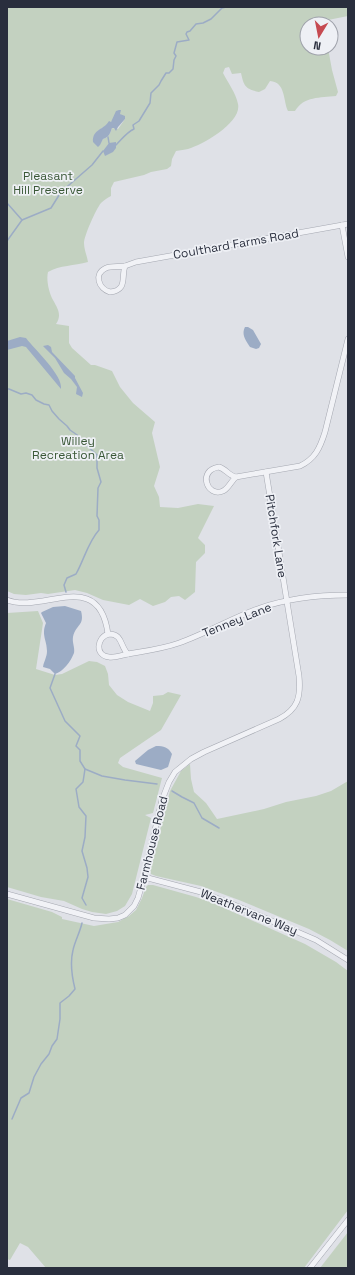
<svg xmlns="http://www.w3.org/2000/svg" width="355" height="1275" viewBox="0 0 355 1275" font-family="'Space Grotesk',sans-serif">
  <rect width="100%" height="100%" fill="#dfe1e7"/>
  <g fill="#c3d1c0" fill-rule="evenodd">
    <path d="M7 7H348V16L328 20 327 24H307V48H328L332 70 338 92 336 96C320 98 304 96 295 111H288C283 101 286 82 270 81L265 89 259 92C246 89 244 87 241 73L232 74 229 67 225 68 223 73C228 83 236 93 238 104 242 122 204 144 188 149 185 150 180 150 176 151L172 159 171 166 167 169 151 172 144 175 114 182 111 188V196C107 198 104 200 101 203 96 209 84 236 84 243 84 249 87 256 88 262 74 266 60 265 48 272 46 280 49 293 53 300 58 309 62 315 56 324L69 326V343L72 348 91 365H95L112 371 120 387 133 403 155 422 152 433 160 467 154 486 159 497 160 507 178 508 198 504 214 506 198 538 205 545V553L196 562 195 592 185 600 179 596 171 597 165 602 153 606 140 599 129 605 103 600 87 593 75 590 48 594 41 593 26 595 14 594 7 591ZM120 110V114L125 119 118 129 112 128C110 134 109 137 103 139L100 144 93 140C95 129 103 129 110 123 113 121 116 114 120 110Z"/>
    <polygon points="38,611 43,623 36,669 55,675 62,674 89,661 97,662 105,666 108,674 109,685 117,695 128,702 150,711 153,703 153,696 163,695 168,692 181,695 161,730 120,758 118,763 123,767 162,778 153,813 145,815 151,818 132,894 125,906 117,911 106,914 92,912 82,909 64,901 41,897 7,887 7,613"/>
    <polygon points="190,764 191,779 194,792 206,803 217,819 264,809 286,802 316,796 331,791 348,781 348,951 330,940 309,929 239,900 201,886 156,876 151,874 150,871 151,866 170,791 181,771"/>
    <polygon points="148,885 153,885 196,897 213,903 305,944 336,962 348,971 348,1210 304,1268 46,1268 28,1247 20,1243 10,1260 7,1259 7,899 52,912 62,917 62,919 94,926 118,922 129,916 136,910 142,898 146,887"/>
    <polygon points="348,1232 348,1268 320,1268"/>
  </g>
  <g fill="#9cacc5">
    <path d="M119 110H121L120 114 125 116V119L118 127 116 131 114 128H112C110 134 109 137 103 139L100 145 98 147 93 142C92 129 104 130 109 121L111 122 116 111Z"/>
    <polygon points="116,142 116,148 113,152 105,156 103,151 109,143"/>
    <path d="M245 327H248L253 330 261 344 259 348 256 349 250 347C246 341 241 335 245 327Z"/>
    <path d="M20 337 26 338C35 350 63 375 61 389L26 347 22 346 7 350V341Z"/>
    <polygon points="48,345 51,347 52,352 75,376 75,378 83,393 82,397 76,394 77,387 71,379 64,373 55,358 43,346"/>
    <path d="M65 606 81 611C85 626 76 624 73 637 72 642 75 648 74 653 71 661 63 672 55 674L50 669 43 667C44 661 47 657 47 651 47 640 41 635 46 623L41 613 42 612 53 607Z"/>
    <path d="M156 746C164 746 168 747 172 754L168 767 161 770 136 764 135 761 148 750Z"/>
  </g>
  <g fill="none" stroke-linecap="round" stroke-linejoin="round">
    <g stroke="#9cacc5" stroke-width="1.5">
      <polyline points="108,137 109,143"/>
      <path d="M116 145C122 139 127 132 134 129L133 125 139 121 150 103 151 93 159 85 161 81 166 73H169L173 69 174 60 176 56 174 53 177 42 189 40 186 34 187 32 190 31 196 24 203 23 211 19 222 8 226 7"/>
      <polyline points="7,203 22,220 7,241"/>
      <polyline points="22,220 51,208 61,192 92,165 103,151"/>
      <path d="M7 389H9L21 394 26 393 32 395 36 400 44 404 49 405 52 411 59 419 67 426 70 430 80 437 82 441 97 455V468L101 482 98 488 97 516 99 520V530C88 542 84 560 76 574L67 578 64 585 66 592"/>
      <polyline points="55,674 50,688 65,721 80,736 76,746 80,750 80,761 85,769 83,782 76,789 79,807 86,816 85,837 82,851 87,868 88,877 82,898 86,905"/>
      <polyline points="85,769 102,776 125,780 157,784"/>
      <polyline points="172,791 182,797 194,803 202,818 219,828"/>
      <path d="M12 1119 21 1098 29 1093 34 1077 41 1064 49 1054 52 1046 57 1039 60 1019V1003L69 996 75 989C72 977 70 962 73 950 75 941 80 932 82 923"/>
    </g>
    <g stroke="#a5a8b1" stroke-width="6">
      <g id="minor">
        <polyline points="342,225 348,257"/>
        <polyline points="125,266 136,262 348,224"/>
        <path d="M125 266C121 277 128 290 110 292 99 289 93 274 106 268 111 266 119 267 125 266Z"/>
        <path d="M219 467C226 469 229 476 236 477 231 481 229 488 223 491 207 498 197 470 219 467Z"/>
        <path d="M236 477 300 466C315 459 320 448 325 432L348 339"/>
        <path d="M7 600C43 614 99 567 108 634"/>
        <path d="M109 634C123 634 120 647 128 654 122 655 115 658 109 657 95 656 96 637 109 634Z"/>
        <path d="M128 654C145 651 162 649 179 643 207 633 232 618 260 608 289 598 318 595 348 595"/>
        <polyline points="144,877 201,892 237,906 316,940 348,960"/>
        <path d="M7 894 94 918 109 919 118 918 125 915 134 906 138 898 144 877 162 800 169 782 175 772 191 759 204 752 279 719C298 709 301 697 299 676L266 472"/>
        <polyline points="310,1268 348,1220"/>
      </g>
    </g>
    <use href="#minor" stroke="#f1f2f6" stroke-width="5"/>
  </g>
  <g text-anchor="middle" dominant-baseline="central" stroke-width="3.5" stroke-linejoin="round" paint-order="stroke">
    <g font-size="12" fill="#3a5837" stroke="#eef0f5">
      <text x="48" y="176">Pleasant<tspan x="48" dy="14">Hill Preserve</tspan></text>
      <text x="78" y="441">Willey<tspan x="78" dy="14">Recreation Area</tspan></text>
    </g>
    <g font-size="12" fill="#292e3d" stroke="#eef0f5">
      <text transform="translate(236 244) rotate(-10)">Coulthard Farms Road</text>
      <text transform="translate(276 536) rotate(81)">Pitchfork Lane</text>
      <text transform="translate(237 620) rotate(-22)">Tenney Lane</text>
      <text transform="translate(152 843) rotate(-76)">Farmhouse Road</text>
      <text transform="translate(249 912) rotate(22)">Weathervane Way</text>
    </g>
  </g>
  <rect width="355" height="1275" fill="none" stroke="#292e3d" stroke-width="16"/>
  <g transform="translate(319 36) rotate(190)"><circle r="19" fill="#eef0f5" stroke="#9fa2ab"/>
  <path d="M0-3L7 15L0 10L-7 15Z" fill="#c64a51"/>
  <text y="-6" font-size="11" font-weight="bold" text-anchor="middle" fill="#292e3d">N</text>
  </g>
</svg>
